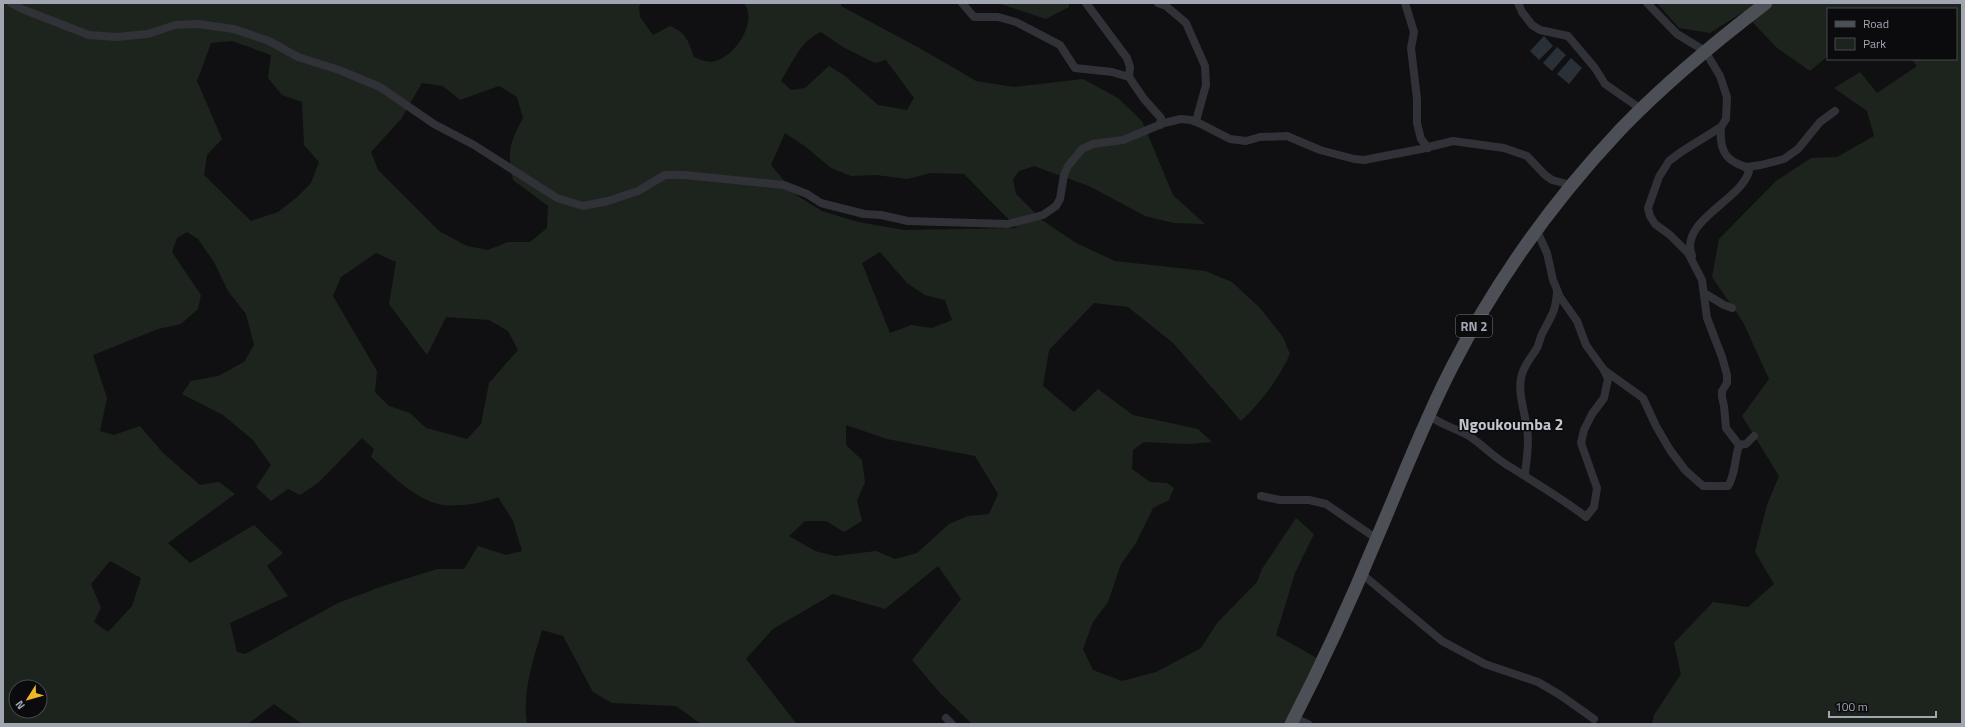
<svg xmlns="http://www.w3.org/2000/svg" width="1965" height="727" viewBox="0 0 1965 727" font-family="'Titillium Web',sans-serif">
  <rect width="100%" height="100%" fill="#101012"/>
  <g fill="#1d241e" fill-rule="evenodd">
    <path d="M3 3H642L639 6 640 17 653 35 670 26C687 33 688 41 694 57 701 60 708 63 715 61 736 56 758 21 744 3H841V6L923 50 976 81 1014 87 1083 79 1118 98 1142 121 1173 195 1205 224 1174 223 1145 216 1089 186 1034 166 1019 171 1013 179 1016 194 1042 220 1076 243 1115 261 1205 271 1232 282 1260 308 1283 337 1290 354C1278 380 1262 401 1241 421L1173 343 1128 307 1094 303 1049 350 1043 386 1074 412 1098 389 1133 415 1198 429 1212 442 1187 444 1144 442 1133 450 1132 469 1150 482 1167 483 1174 488 1169 500 1153 508 1136 543 1121 564 1108 602 1093 622 1083 649 1093 670 1122 681 1156 672 1201 648 1217 623 1257 582 1262 569 1296 518 1314 534 1295 573 1276 635 1317 658 1284 724H972L940 693 912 660 961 599 938 566 885 609 833 594 773 629 746 659 796 723 795 724H701L676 706 612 703 593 692 563 636 542 630C533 660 522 693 527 724H302L274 704 248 724H3ZM821 32 843 47 875 63 886 60 914 98 907 110 878 105 845 76 829 66 805 88 791 90 781 81C792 63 801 40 821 32ZM232 41 271 55 268 78 282 95 302 102 304 145 319 162 311 183 296 198 278 212 251 221 204 175 207 155 222 139 197 81 211 43ZM422 83 443 86 460 100 499 86 517 97 523 118C509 144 507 152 513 180L548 206 547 228 530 242H508L488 250 467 246 439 231 378 170 371 152 401 119ZM785 133 806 147 831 168 851 176 876 175 907 179 931 173 964 174 1017 228 904 230 858 222 822 211 796 195 771 165ZM187 232 198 239 214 262 228 291 246 314 254 345 244 362 218 376 191 381 182 394 223 415 253 440 271 465 256 487 271 501 288 489 300 495 318 483 362 438 374 449 371 457C389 473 407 491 429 501 448 510 480 504 498 497L513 521 522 551 506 555 478 546 464 569H437L383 586 338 603 245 654 237 652 230 623 288 596 267 566 283 553 254 525 190 563 168 543 235 494 219 482 200 485 163 453 140 426 114 435 100 431 107 398 93 355 158 329 181 324 198 309 201 295 172 252 177 238ZM880 252 907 283 925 295 945 300 952 320 932 328 911 325 890 333 862 263ZM376 253 396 262 389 304 427 355 446 317 489 320 508 331 518 350 489 383 481 424 467 439 426 428 410 413 389 406 375 392 377 371 333 296 341 277ZM846 425 887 439 975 456 998 494 989 514 968 516 949 524 917 553 895 559 876 551 835 556 815 551 789 536 805 521H826L844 532 862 521 857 501 865 482 862 460 846 445ZM110 561 141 578 132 606 108 632 94 622 101 608 91 584ZM16 687H40V711H16Z"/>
    <polygon points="998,3 1069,3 1069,7 1046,19"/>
    <polygon points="1657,3 1962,3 1962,724 1652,724 1654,715 1681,674 1674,643 1713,602 1748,607 1774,584 1755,552 1767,505 1779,476 1742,416 1769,379 1743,322 1712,277 1719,239 1776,181 1811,158 1837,157 1874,136 1867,111 1834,88 1860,72 1877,93 1917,66 1911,59 1956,59 1956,9 1828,9 1828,56 1810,71 1776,47 1743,12 1710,33 1679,28"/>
  </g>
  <g fill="#293037">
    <polygon points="1544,36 1553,46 1539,60 1530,51"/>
    <polygon points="1557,47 1566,55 1552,71 1543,63"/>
    <polygon points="1571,58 1582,68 1569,84 1557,74"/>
  </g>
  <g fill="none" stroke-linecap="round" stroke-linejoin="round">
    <g stroke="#313237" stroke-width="8">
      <polyline points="11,3 22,9 89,35 116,37 148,34 175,25 198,24 234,29 269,41 298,57 339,70 380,87 434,124 474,145 557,198 583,206 608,201 638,191 665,175 684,175 784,185 807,194 821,203 864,214 881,215 908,221 1008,224 1043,215 1056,206 1060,199 1064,175 1068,166 1082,149 1093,144 1123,140 1164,123 1181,119 1191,120 1201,124 1230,139 1246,141 1260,137 1287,136 1320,150 1354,159 1364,160 1421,149 1453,141 1504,148 1527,156 1545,175 1552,180 1571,185"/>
      <polyline points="962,3 974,17 998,17 1016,22 1060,45 1075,68 1112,72 1129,77 1144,99 1161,118 1160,125"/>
      <polyline points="1086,3 1127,58 1130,67 1129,77"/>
      <polyline points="1158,3 1166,6 1186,23 1205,66 1206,85 1196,121"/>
      <polyline points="1405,3 1414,32 1411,48 1417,99 1417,123 1421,139 1428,148"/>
      <polyline points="1518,3 1522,12 1532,25 1540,30 1568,36 1595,68 1605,84 1641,109"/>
      <polyline points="1647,3 1677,34 1705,51 1720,76 1727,97 1726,119 1721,127 1681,152 1669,161 1659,177 1648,208 1650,216 1655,224 1670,235 1688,253 1702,280 1707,318 1722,357 1727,375 1727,383 1722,391 1722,397 1724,406 1726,428 1739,445"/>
      <polyline points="1746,167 1761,165 1784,159 1798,149 1820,122 1835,111"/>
      <path d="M1692 256C1678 221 1742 200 1749 171 1745 165 1741 166 1736 163 1721 156 1720 141 1721 127"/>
      <polyline points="1704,293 1724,305 1732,308"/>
      <path d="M1604 370 1643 398 1656 426 1670 450 1685 470 1703 486H1728C1735 477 1735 457 1739 445"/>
      <path d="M1429 415C1443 427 1458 428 1472 438 1486 448 1497 460 1512 468 1537 484 1563 499 1586 517L1594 507 1597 488 1581 443 1584 430 1592 414 1604 398 1608 379 1604 370 1586 345 1577 321 1560 297 1553 280 1547 253 1537 231"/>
      <polyline points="1739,445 1746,444 1754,436"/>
      <path d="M1525 475C1526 460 1530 445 1527 429 1525 412 1518 395 1521 378 1523 366 1531 358 1537 348 1539 344 1540 338 1542 334 1551 316 1556 312 1557 291"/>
      <polyline points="1261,496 1280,500 1309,500 1326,504 1377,539"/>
      <polyline points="1362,574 1442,641 1485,664 1538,682 1560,695 1594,719"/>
      <polyline points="946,718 952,724"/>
      <polyline points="1294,718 1308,724"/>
    </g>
    <path stroke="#4d4f56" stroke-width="13" d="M1291 724C1322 664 1350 603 1376 540 1401 482 1423 423 1452 367 1496 281 1554 200 1620 130 1664 84 1715 42 1766 3"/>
  </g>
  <g text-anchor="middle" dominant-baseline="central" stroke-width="3" stroke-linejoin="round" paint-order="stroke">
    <rect fill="#0b0b0d" stroke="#747880" stroke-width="1" x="1456" y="315" width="36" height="22" rx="3"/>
    <g font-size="13" font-weight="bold" fill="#a1a6b2">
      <text x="1474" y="326">RN 2</text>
    </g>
    <g font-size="16" font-weight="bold" fill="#c2c5ce" stroke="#0b0b0d">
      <text x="1511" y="424">Ngoukoumba 2</text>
    </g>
  </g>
  <rect width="1965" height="727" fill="none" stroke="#a1a6b2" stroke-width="8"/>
  <rect x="1827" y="8" width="130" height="52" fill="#0b0b0d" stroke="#47494f"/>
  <rect x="1835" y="21" width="20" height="6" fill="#4d4f56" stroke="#47494f"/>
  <text x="1863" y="28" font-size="12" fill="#a1a6b2">Road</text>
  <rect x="1835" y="38" width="20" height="12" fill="#1d241e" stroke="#47494f"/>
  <text x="1863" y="48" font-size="12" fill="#a1a6b2">Park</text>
  <g transform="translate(28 699) rotate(233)"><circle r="19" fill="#0b0b0d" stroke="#47494f"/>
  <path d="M0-3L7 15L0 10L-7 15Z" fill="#efb62a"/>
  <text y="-6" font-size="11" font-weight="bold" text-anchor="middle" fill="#a1a6b2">N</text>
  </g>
  <path d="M1829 711v6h107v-6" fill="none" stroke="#a1a6b2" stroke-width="2"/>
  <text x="1835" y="711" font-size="12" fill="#a1a6b2" stroke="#0b0b0d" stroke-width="3" paint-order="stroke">100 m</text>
</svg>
